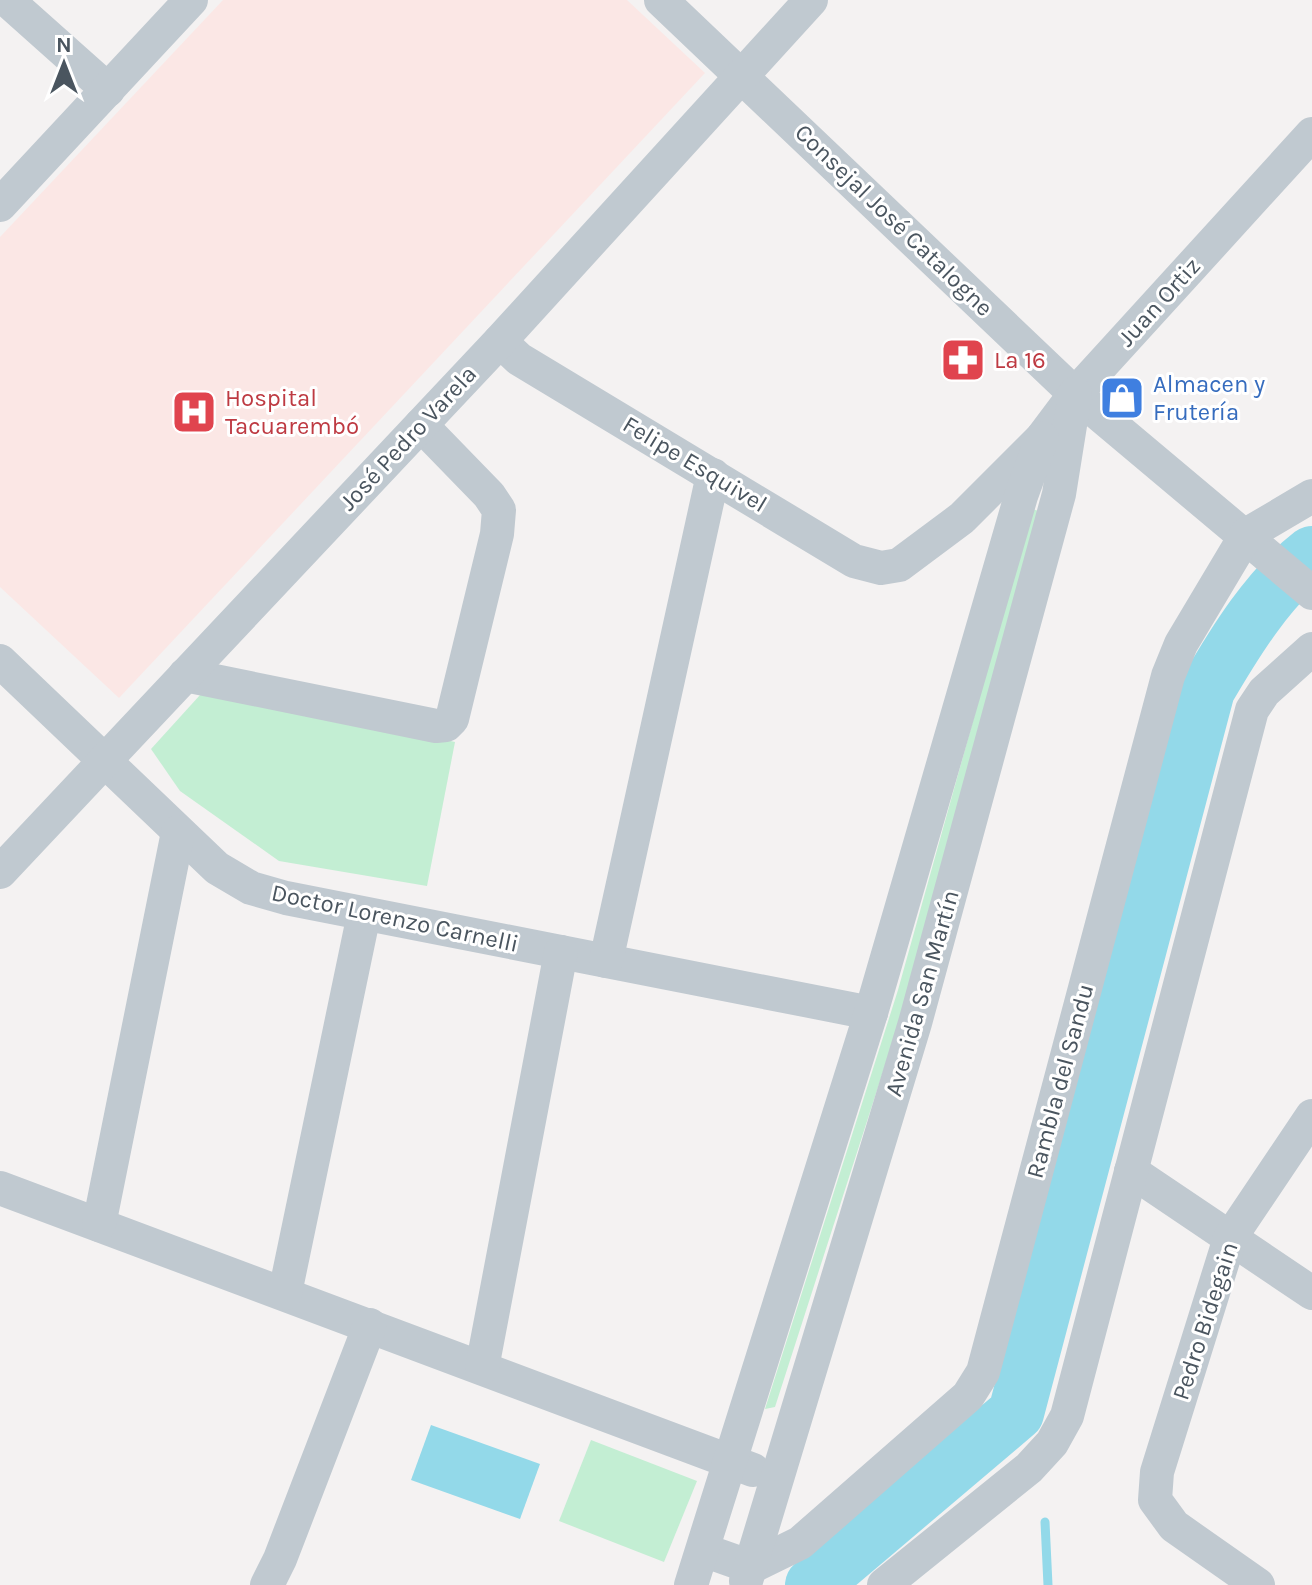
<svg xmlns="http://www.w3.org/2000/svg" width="1312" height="1585" viewBox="0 0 1312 1585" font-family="Karla,sans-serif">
  <rect width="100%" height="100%" fill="#f4f2f2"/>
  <polygon fill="#fbe7e5" points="223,0 627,0 705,73 119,698 0,587 0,237"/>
  <g fill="#c3eed3">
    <polygon points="1032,509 1039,511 908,994 775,1407 765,1409 898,990"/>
    <polygon points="210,684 455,742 427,886 279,861 180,791 151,749"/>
    <polygon points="591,1440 697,1481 664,1562 559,1521"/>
  </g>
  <polygon fill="#93d9e9" points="431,1425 540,1464 520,1519 411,1480"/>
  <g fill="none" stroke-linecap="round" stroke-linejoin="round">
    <polyline stroke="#93d9e9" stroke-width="9" points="1045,1522 1048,1585"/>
    <path stroke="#93d9e9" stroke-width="56" d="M813 1585 1016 1413 1207 690C1235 642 1268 588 1312 554"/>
    <g stroke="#c0c9d0" stroke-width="34">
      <polyline points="7,0 108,90"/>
      <polyline points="661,0 1075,394 1312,593"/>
      <polyline points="0,205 191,0"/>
      <polyline points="500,341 519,359 854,561 881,568 899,565 962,518 1042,438 1075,394 1312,134"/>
      <polyline points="0,661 217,868 251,888 286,898 871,1013"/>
      <polyline points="185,675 436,726 446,725 452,719 497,534 499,510 489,495 421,425"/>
      <polyline points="0,872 500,341 811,0"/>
      <polyline points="606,961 713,475"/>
      <polyline points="1131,1171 1312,1293"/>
      <polyline points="0,1188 753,1470"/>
      <polyline points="99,1225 178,832"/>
      <polyline points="285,1293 364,914"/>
      <polyline points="482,1368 561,952"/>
      <polyline points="703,1550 751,1567 800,1543 968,1396 983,1372 1168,676 1181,644 1246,535 1312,496"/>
      <polyline points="746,1581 915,1023 1059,494 1075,394"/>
      <polyline points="267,1585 280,1559 370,1325"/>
      <polyline points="691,1585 871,1013 1021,496 1042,438"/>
      <polyline points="884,1585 1029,1468 1052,1443 1067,1416 1252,710 1264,692 1312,649"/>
      <polyline points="1258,1585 1174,1526 1155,1500 1157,1472 1230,1238 1312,1116"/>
    </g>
  </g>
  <defs>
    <g id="pharmacy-square" transform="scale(2.3)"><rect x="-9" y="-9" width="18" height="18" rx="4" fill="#e0444e" stroke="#fff"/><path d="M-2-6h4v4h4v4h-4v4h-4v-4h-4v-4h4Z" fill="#fff"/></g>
    <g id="shop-square" transform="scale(2.3)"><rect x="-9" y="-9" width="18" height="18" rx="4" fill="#3f7fe0" stroke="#fff"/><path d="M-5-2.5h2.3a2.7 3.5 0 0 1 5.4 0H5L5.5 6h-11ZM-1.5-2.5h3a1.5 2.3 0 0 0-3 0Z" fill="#fff"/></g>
    <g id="hospital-square" transform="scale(2.3)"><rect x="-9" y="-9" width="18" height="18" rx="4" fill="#e0444e" stroke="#fff"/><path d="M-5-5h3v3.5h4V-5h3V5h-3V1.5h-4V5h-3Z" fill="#fff"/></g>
  </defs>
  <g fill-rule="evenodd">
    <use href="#pharmacy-square" x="963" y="360"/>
    <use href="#shop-square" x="1122" y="398"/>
    <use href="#hospital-square" x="194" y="412"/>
  </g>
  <g text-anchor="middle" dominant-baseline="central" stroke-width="6" stroke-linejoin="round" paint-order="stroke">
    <g font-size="24" fill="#4a555f" stroke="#fff">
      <text transform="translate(894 220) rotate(44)">Consejal José Catalogne</text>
      <text transform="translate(1159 302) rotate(-48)">Juan Ortiz</text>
      <text transform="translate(408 438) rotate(-47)">José Pedro Varela</text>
      <text transform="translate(695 464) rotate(31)">Felipe Esquivel</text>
      <text transform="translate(395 918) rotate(12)">Doctor Lorenzo Carnelli</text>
      <text transform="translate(922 993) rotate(-74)">Avenida San Martín</text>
      <text transform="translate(1060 1081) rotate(-75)">Rambla del Sandu</text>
      <text transform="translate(1205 1321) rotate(-72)">Pedro Bidegain</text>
    </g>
    <g font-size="24" fill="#be3a42" stroke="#fff" text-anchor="start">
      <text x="994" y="360">La 16</text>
      <text x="225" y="398">Hospital<tspan x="225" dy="28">Tacuarembó</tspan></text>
    </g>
    <g font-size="24" fill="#366cbe" stroke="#fff" text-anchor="start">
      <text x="1153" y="384">Almacen y<tspan x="1153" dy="28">Frutería</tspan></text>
    </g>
  </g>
  <g transform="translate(64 64)" stroke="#ffffff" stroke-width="6" paint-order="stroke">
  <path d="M0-6L14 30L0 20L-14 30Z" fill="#4a555f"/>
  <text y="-12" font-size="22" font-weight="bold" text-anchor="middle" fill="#4a555f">N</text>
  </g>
</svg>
